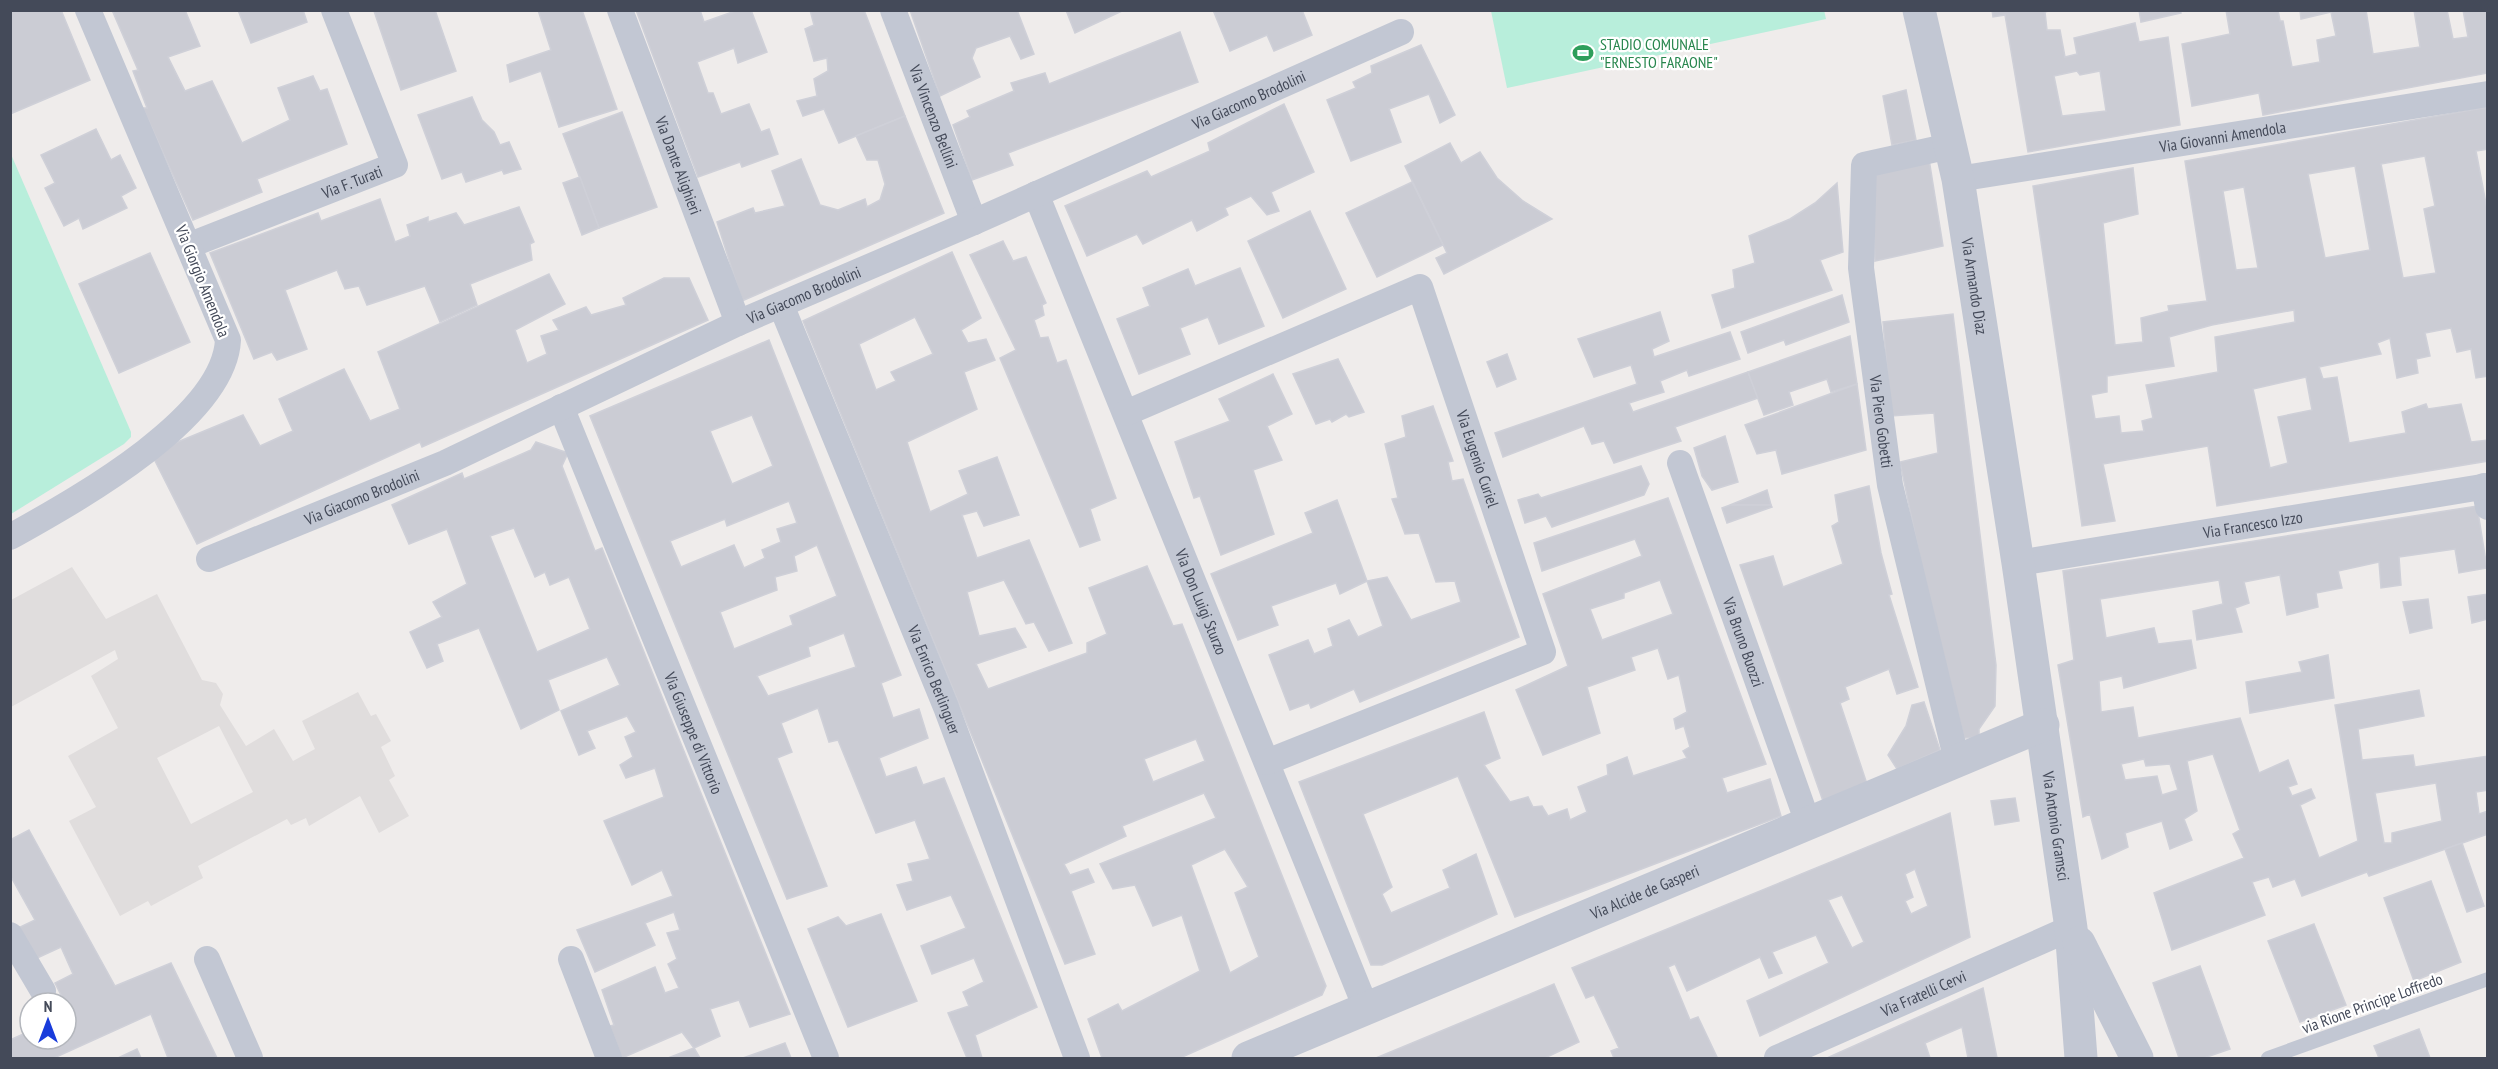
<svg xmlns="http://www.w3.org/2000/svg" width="2498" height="1069" viewBox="0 0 2498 1069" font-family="'PT Sans Narrow',sans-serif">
  <rect width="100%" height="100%" fill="#efeceb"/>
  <path fill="#e0dddd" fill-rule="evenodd" d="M72 567 106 619 157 594 202 680 216 683 223 694 220 705 246 746 274 729 293 761 315 749 302 721 358 692 371 716 376 714 391 741 381 747 395 776 389 780 409 816 379 833 360 796 309 826 306 818 291 825 287 819 198 866 203 878 151 906 148 901 120 916 69 821 96 807 68 756 118 728 91 676 118 659 115 650 11 707V600ZM219 726 253 792 191 824 157 758Z"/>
  <g fill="#b8eedb">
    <polygon points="1824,10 1826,19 1507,88 1491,11"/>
    <polygon points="10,152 131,432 131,437 124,444 11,514"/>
  </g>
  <g fill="#cbccd4" stroke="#cfd0d8" stroke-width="1.5" fill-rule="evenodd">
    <polygon points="10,10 61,10 90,80 10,114"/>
    <polygon points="112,10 185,10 200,46 168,57 185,91 212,81 242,143 290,120 278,88 313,76 320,91 327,89 347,144 257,179 262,192 193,220 143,108 147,108 133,71 138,70"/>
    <polygon points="238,10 303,10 307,22 251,43"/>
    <polygon points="435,10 456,71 401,90 374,11"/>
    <polygon points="538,10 582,10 617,109 559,127 541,71 510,82 507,65 551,50"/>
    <polygon points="636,10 700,10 704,22 738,10 751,10 767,52 738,63 734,48 697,62 708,93 713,93 721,114 749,104 761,132 769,129 778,154 742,167 740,162 698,177"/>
    <polygon points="810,10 864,10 905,116 839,143 824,109 803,116 797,101 817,96 814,79 828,71 827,58 814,61 805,29 814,25"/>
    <polygon points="910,10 1017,10 1034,54 1021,59 1010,36 976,48 972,58 980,77 940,96"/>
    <polygon points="1066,10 1124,10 1075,33"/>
    <polygon points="1213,10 1302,10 1312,35 1274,51 1267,35 1230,51"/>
    <path d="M1992 10H2052L2045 12 2047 30H2060L2065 57 2077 54 2074 38 2135 23 2139 42 2168 37 2180 125 2028 152 2005 15 1993 17ZM2077 71 2080 75 2100 71 2106 111 2062 116 2054 76Z"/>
    <polygon points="2139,10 2180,10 2181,13 2141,22"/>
    <polygon points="2226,10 2278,10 2280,21 2283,21 2292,67 2320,62 2317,40 2336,36 2331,12 2301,19 2300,10 2366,10 2373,54 2420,47 2414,10 2447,10 2453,39 2468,37 2463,10 2488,10 2488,73 2263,115 2259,93 2192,106 2182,44 2230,34"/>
    <polygon points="1180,32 1198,82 1008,153 1013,165 972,180 953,125 970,117 967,111 1014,91 1011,83 1045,73 1049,84"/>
    <polygon points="1421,45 1455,115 1440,123 1429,94 1389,109 1401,142 1351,161 1327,100 1356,88 1353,82 1372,73 1371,66"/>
    <polygon points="1906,90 1916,140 1892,145 1883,96"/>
    <polygon points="472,97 482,120 494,132 500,145 509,142 521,169 504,174 502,170 466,182 462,172 442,179 418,115"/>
    <polygon points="1284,104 1314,172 1271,192 1279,211 1267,215 1251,196 1225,208 1228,215 1197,231 1192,220 1143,244 1137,234 1087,256 1065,206 1147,171 1151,177 1210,151 1208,143"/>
    <path d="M2488 107V149L2476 151 2488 214V376L2476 378 2471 349 2457 352 2451 328 2425 333 2430 356 2416 359 2418 373 2397 378 2390 338 2377 343 2381 354 2319 367 2323 379 2337 377 2349 443 2406 433 2402 412 2426 404 2428 409 2461 404 2471 442 2488 440V461L2217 506 2208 446 2103 464 2115 521 2082 526 2033 186 2133 168 2138 214 2103 223 2115 345 2143 342 2141 318 2169 311 2168 306 2207 301 2185 161ZM2425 156 2435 206 2424 209 2436 273 2403 278 2381 164ZM2355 166 2370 250 2325 258 2308 174ZM2244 187 2258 268 2236 270 2223 191ZM2294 310 2295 322 2215 337 2218 372 2146 385 2153 418 2142 421 2144 431 2121 433 2119 416 2095 419 2091 395 2107 392V376L2174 366 2169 337 2212 325ZM2306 377 2312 410 2278 417 2288 463 2270 468 2253 389Z"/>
    <polygon points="622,112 657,207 599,228 563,134"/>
    <polygon points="905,116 944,213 742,301 717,222 753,208 755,213 785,206 772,171 801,159 820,205 838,210 865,199 867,207 880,200 885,184 878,160 867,160 856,136"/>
    <polygon points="96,129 111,160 120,155 136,188 121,196 127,208 83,229 79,218 64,226 45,188 55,183 41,155"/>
    <polygon points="1450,143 1461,163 1480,152 1497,178 1523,201 1552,219 1444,274 1436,258 1447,253 1405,166"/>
    <polygon points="1929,159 1943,246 1875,261 1871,171"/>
    <polygon points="580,177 599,228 582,235 563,183"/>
    <polygon points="1412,182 1443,245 1377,277 1346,213"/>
    <polygon points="1837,183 1843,252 1820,260 1832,290 1722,328 1712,295 1735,288 1733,270 1755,263 1749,236 1790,219 1815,203"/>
    <polygon points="380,199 395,242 410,236 407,225 428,217 428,222 456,213 464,225 519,207 534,242 530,244 532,260 470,284 477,305 440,322 425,286 367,305 359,286 345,289 337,270 285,290 307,349 277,360 272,352 254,359 210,253 318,213 321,221"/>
    <polygon points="1310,211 1346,289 1283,318 1248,241"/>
    <polygon points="1003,241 1013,261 1026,257 1046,303 1042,305 1044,315 1034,320 1040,338 1048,337 1057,363 1066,360 1116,498 1090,509 1100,540 1080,547 1000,358 1016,350 970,255"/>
    <path d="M952 252 981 318 961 330 968 343 986 339 995 360 964 372 977 409 907 442 930 512 968 494 959 471 997 457 1019 515 984 526 977 511 962 515 977 558 1029 540 1072 643 1049 651 1034 622 1026 624 1004 580 967 592 979 636 1015 628 1026 647 976 664 988 689 1087 653V643L1107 634 1089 588 1147 566 1173 626 1182 624 1326 986 1322 995 1180 1058H1102L1088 1019 1118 1004 1122 1011 1200 971 1182 915 1153 926 1135 885 1113 889 1100 864 1216 818 1204 793 1122 826 1126 836 1064 864 1070 875 1088 869 1094 882 1071 891 1095 954 1065 964 803 321ZM915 317 933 354 891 372 896 381 876 390 859 344ZM1196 739 1205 761 1153 782 1144 759ZM1225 849 1248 887 1235 893 1259 957 1230 973 1191 865Z"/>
    <polygon points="150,253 190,342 119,373 79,284"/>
    <polygon points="1240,268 1264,326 1219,344 1208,317 1180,328 1190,354 1139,374 1117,319 1150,306 1143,288 1188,269 1195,286"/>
    <polygon points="549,274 565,304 515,330 527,363 547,354 541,336 559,330 553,320 586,307 591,315 626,305 623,298 664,278 689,278 708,320 422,447 420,442 197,544 151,453 243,415 260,446 293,431 279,399 344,369 370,421 400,409 378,352"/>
    <polygon points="1842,295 1849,322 1786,345 1784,340 1748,353 1741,332"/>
    <polygon points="1660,312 1669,341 1652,349 1654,357 1730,332 1740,359 1689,376 1687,370 1660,381 1664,392 1629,403 1633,412 1748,372 1758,398 1675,427 1681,441 1614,463 1604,441 1592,444 1584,426 1503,457 1495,433 1637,384 1631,365 1594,377 1578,339"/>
    <polygon points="1953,314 1996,665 1995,706 1979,729 1979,737 1964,738 1924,578 1900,462 1938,453 1934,413 1891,416 1883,322"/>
    <polygon points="1850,336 1857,384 1831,392 1827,379 1789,392 1793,405 1764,415 1748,372"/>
    <path d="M769 340 901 675 881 683 893 718 919 709 928 738 879 758 886 777 916 767 923 785 944 778 1037 1007 975 1035 982 1058H967L948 1013 969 1006 963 992 984 982 974 958 932 974 921 946 966 928 951 895 907 910 897 885 913 881 908 864 930 859 915 820 876 833 838 740 829 742 818 708 781 723 792 752 777 758 827 886 787 899 590 416ZM752 415 773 466 732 484 710 431ZM789 501 797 523 777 529 781 542 762 550 765 558 744 568 734 545 681 567 670 541 725 519 727 526ZM817 545 837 596 790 616 793 625 734 649 720 612 777 590 775 577 797 571 794 556ZM844 633 856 667 768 696 757 676 810 656 808 647Z"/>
    <polygon points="1507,354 1516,379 1497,387 1487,362"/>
    <polygon points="1338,359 1364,412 1349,417 1346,414 1332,422 1330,419 1316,424 1293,374"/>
    <polygon points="1273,374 1292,414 1267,426 1282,460 1253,470 1274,534 1221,555 1200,496 1194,498 1175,442 1230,421 1219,399"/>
    <polygon points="1857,384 1866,450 1782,474 1776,450 1757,454 1745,425"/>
    <polygon points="1433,406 1453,461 1448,462 1452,481 1463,479 1519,637 1360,702 1354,689 1311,708 1309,703 1290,710 1269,655 1308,640 1314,654 1333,646 1328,629 1349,620 1358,637 1383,626 1367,581 1387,577 1411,620 1461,602 1455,581 1436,582 1419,533 1405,534 1392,499 1398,498 1385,444 1406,437 1402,416"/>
    <polygon points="1725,436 1738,482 1712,490 1702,476 1694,448"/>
    <path d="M536 442 568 453 562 466 595 551 602 548 790 1014 750 1027 739 1000 710 1009 720 1036 694 1048 682 1032 622 1058 610 1026 614 1025 602 990 655 967 665 993 679 988 668 964 677 959 667 933 680 930 674 912 645 923 655 945 595 972 577 930 673 896 662 870 632 885 604 821 664 797 655 768 626 778 620 765 633 757 625 737 636 732 627 716 587 731 595 748 579 755 561 711 620 685 607 657 548 680 559 710 521 729 479 628 437 644 443 661 427 668 410 632 442 617 433 602 467 584 447 529 409 544 392 505 462 473 464 479 531 450ZM514 528 535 577 545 572 550 585 569 577 590 629 537 652 490 536Z"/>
    <polygon points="1641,466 1649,484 1644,495 1552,527 1546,516 1525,523 1518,500 1538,494 1541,498"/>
    <polygon points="1869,486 1881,553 1892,594 1889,595 1918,687 1897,694 1889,669 1845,687 1849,699 1840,703 1867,784 1823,801 1740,565 1773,556 1783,587 1843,564 1832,526 1839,522 1835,495"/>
    <polygon points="1767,490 1771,505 1730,505"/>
    <path d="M1668 498 1766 764 1722 778 1727 793 1770 779 1781 816 1515 917 1458 776 1363 814 1392 887 1382 894 1391 913 1450 888 1443 870 1476 854 1497 914 1382 965H1371L1299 782 1484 712 1500 758 1484 765 1510 802 1528 797 1533 807 1542 806 1548 816 1567 809 1570 820 1587 812 1578 787 1608 775 1607 765 1627 757 1633 776 1687 758 1683 751 1690 747 1684 726 1676 729 1674 719 1687 712 1679 675 1668 679 1658 648 1631 657 1635 670 1587 687 1600 733 1543 755 1516 690 1568 666 1543 594 1642 556 1635 539 1542 571 1534 543ZM1660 580 1673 614 1602 640 1590 609 1624 598V593Z"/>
    <polygon points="1337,500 1367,581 1340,594 1336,583 1271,606 1278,625 1238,640 1211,574 1313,533 1305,513"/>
    <polygon points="1730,505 1771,505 1772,507 1727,523 1722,508"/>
    <path d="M2477 506 2487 568 2459 573 2455 549 2399 557 2401 585 2381 588 2379 562 2338 571 2342 588 2316 593 2318 607 2287 615 2280 575 2244 582 2249 603 2235 608 2242 632 2197 640 2193 611 2223 604 2219 580 2100 599 2106 638 2154 628 2158 644 2191 640 2196 668 2124 688 2122 676 2099 681 2101 712 2133 707 2138 738 2240 718 2259 773 2288 760 2297 784 2288 787 2292 796 2311 789 2315 798 2300 805 2319 858 2358 841 2335 705 2419 690 2424 716 2358 729 2362 760 2413 755 2415 767 2488 756V790L2476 792 2479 814 2488 811V834L2369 876 2367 872 2302 896 2295 879 2273 887 2269 877 2252 882 2265 915 2172 950 2154 893 2244 858 2233 834 2240 830 2213 754 2187 761 2197 811 2184 819 2192 840 2170 849 2162 821 2125 833 2128 847 2102 859 2090 814 2083 817 2058 665 2074 660 2063 571ZM2144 759 2146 766 2170 764 2178 790 2162 795 2157 776 2125 780 2121 764ZM2436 783 2442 821 2392 833V843H2384L2375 793Z"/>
    <polygon points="2488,594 2488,619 2472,623 2468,597"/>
    <polygon points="2428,599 2432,628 2410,633 2403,602"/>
    <polygon points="2328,655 2334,698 2250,713 2246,682 2302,672 2299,662"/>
    <polygon points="1924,702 1940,750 1897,769 1888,755 1906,726 1912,705"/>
    <polygon points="2015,798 2019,821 1995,825 1991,801"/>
    <path d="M1950 813 1970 937 1760 1036 1747 1001 1829 963 1816 935 1772 952 1782 973 1769 978 1760 957 1687 991 1675 964 1668 967 1690 1020 1698 1017 1717 1057 1614 1058 1611 1051 1619 1048 1594 995 1586 998 1572 968ZM1915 869 1928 906 1911 914 1905 901 1913 897 1905 874ZM1842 895 1864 942 1852 948 1828 900Z"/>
    <polygon points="29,830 115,986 171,963 217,1058 168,1058 151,1014 54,1058 11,1058 10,1040 30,1031 30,1039 66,1039 66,1013 69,1011 55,983 73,974 61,947 35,959 18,928 35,920 10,875 10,840"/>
    <polygon points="2462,843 2484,906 2467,912 2445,849"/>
    <polygon points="2431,881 2461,962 2414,981 2384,898"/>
    <polygon points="881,914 917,1001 848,1027 808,929 838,917 846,926"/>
    <polygon points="2314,924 2346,1005 2300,1022 2268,941"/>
    <polygon points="2200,966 2230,1049 2204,1058 2179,1058 2153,983"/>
    <polygon points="1554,984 1579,1042 1545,1058 1376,1058"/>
    <polygon points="1983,988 1997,1058 1968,1058 1962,1027 1925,1043 1930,1058 1827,1058"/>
    <polygon points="2419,1029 2430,1058 2379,1058 2374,1046"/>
    <polygon points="785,1043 791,1058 743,1058"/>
    <polygon points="694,1048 700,1058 668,1058"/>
    <polygon points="137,1049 141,1058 118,1058"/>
  </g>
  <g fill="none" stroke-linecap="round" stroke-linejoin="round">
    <polyline stroke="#c2c7d3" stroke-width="14" points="2268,1058 2488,979"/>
    <g stroke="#c2c7d3" stroke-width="26">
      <path id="s1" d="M620 10 738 323"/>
      <path id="s2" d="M893 10 974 222"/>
      <path id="s3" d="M1950 146 1864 165 1861 268 1890 485 1957 761"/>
      <path id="s4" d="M1958 179 2488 94"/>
      <path id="s5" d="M1036 194 1366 1008"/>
      <path id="s6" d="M190 245 395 165 334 10"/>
      <path id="s7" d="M781 305 946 707 1077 1058"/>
      <path id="s8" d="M561 407 826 1058"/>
      <path id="s9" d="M1126 413 1420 287 1543 652 1267 762"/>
      <path id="s10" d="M1680 463 1808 823"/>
      <polyline points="2484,486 2488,507"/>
      <path d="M10 537C74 501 224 419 228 340L88 10"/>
      <path id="s11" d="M209 559 445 463 738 323 974 222 1401 32"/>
      <path id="s12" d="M2018 563 2488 486"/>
      <polyline points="10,935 43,991"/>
      <polyline points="207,959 250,1058"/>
      <polyline points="571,959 609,1058"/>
      <path id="s13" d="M1777 1058 2071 928"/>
    </g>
    <g stroke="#c2c7d3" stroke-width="33">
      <path id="s14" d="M1919 10 1958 179 2018 563 2071 928 2081 1058"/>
      <polyline points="2079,943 2137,1058"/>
      <path id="s15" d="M1248 1058 2043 725"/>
    </g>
  </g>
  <defs>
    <g id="stadium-bare" transform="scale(1.62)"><path d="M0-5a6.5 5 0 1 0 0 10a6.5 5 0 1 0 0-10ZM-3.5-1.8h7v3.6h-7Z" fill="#2e9e5b" stroke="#fff" stroke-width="2.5" paint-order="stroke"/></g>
  </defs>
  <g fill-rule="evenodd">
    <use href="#stadium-bare" x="1583" y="53"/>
  </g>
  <g text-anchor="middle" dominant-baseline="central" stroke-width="4.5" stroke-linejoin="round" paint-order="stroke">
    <g font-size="16" fill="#27864d" stroke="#fff" text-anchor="start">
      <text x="1600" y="44">STADIO COMUNALE<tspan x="1600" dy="18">"ERNESTO FARAONE"</tspan></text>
    </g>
    <g font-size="16" fill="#444a59" stroke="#fff">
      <text stroke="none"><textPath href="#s11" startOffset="1137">Via Giacomo Brodolini</textPath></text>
      <text stroke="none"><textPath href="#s2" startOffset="114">Via Vincenzo Bellini</textPath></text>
      <text stroke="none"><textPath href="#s4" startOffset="268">Via Giovanni Amendola</textPath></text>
      <text stroke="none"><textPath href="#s1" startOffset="166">Via Dante Alighieri</textPath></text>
      <text stroke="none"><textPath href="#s6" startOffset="174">Via F. Turati</textPath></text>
      <text transform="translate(203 281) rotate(68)">Via Giorgio Amendola</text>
      <text stroke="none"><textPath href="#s14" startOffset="282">Via Armando Diaz</textPath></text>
      <text stroke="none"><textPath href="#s11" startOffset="651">Via Giacomo Brodolini</textPath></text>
      <text stroke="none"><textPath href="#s3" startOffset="346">Via Piero Gobetti</textPath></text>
      <text stroke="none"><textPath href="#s9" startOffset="501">Via Eugenio Curiel</textPath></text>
      <text stroke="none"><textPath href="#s11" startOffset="165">Via Giacomo Brodolini</textPath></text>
      <text stroke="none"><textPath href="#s12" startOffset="238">Via Francesco Izzo</textPath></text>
      <text stroke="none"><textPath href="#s5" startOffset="440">Via Don Luigi Sturzo</textPath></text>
      <text stroke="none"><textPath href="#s10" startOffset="190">Via Bruno Buozzi</textPath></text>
      <text stroke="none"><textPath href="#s7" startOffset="405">Via Enrico Berlinguer</textPath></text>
      <text stroke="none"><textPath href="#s8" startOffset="352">Via Giuseppe di Vittorio</textPath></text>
      <text stroke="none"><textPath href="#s14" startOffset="828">Via Antonio Gramsci</textPath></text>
      <text stroke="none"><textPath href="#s15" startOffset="430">Via Alcide de Gasperi</textPath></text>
      <text stroke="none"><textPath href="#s13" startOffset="160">Via Fratelli Cervi</textPath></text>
      <text transform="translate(2372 1003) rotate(-20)">via Rione Principe Loffredo</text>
    </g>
  </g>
  <rect width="2498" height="1069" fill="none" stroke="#444a59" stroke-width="24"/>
  <g transform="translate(48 1021)"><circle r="28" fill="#ffffff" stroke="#b4b7bd" stroke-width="1.5"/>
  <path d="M0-4.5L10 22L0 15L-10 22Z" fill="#193cdb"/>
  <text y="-9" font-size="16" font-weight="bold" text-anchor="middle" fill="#444a59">N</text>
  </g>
</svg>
